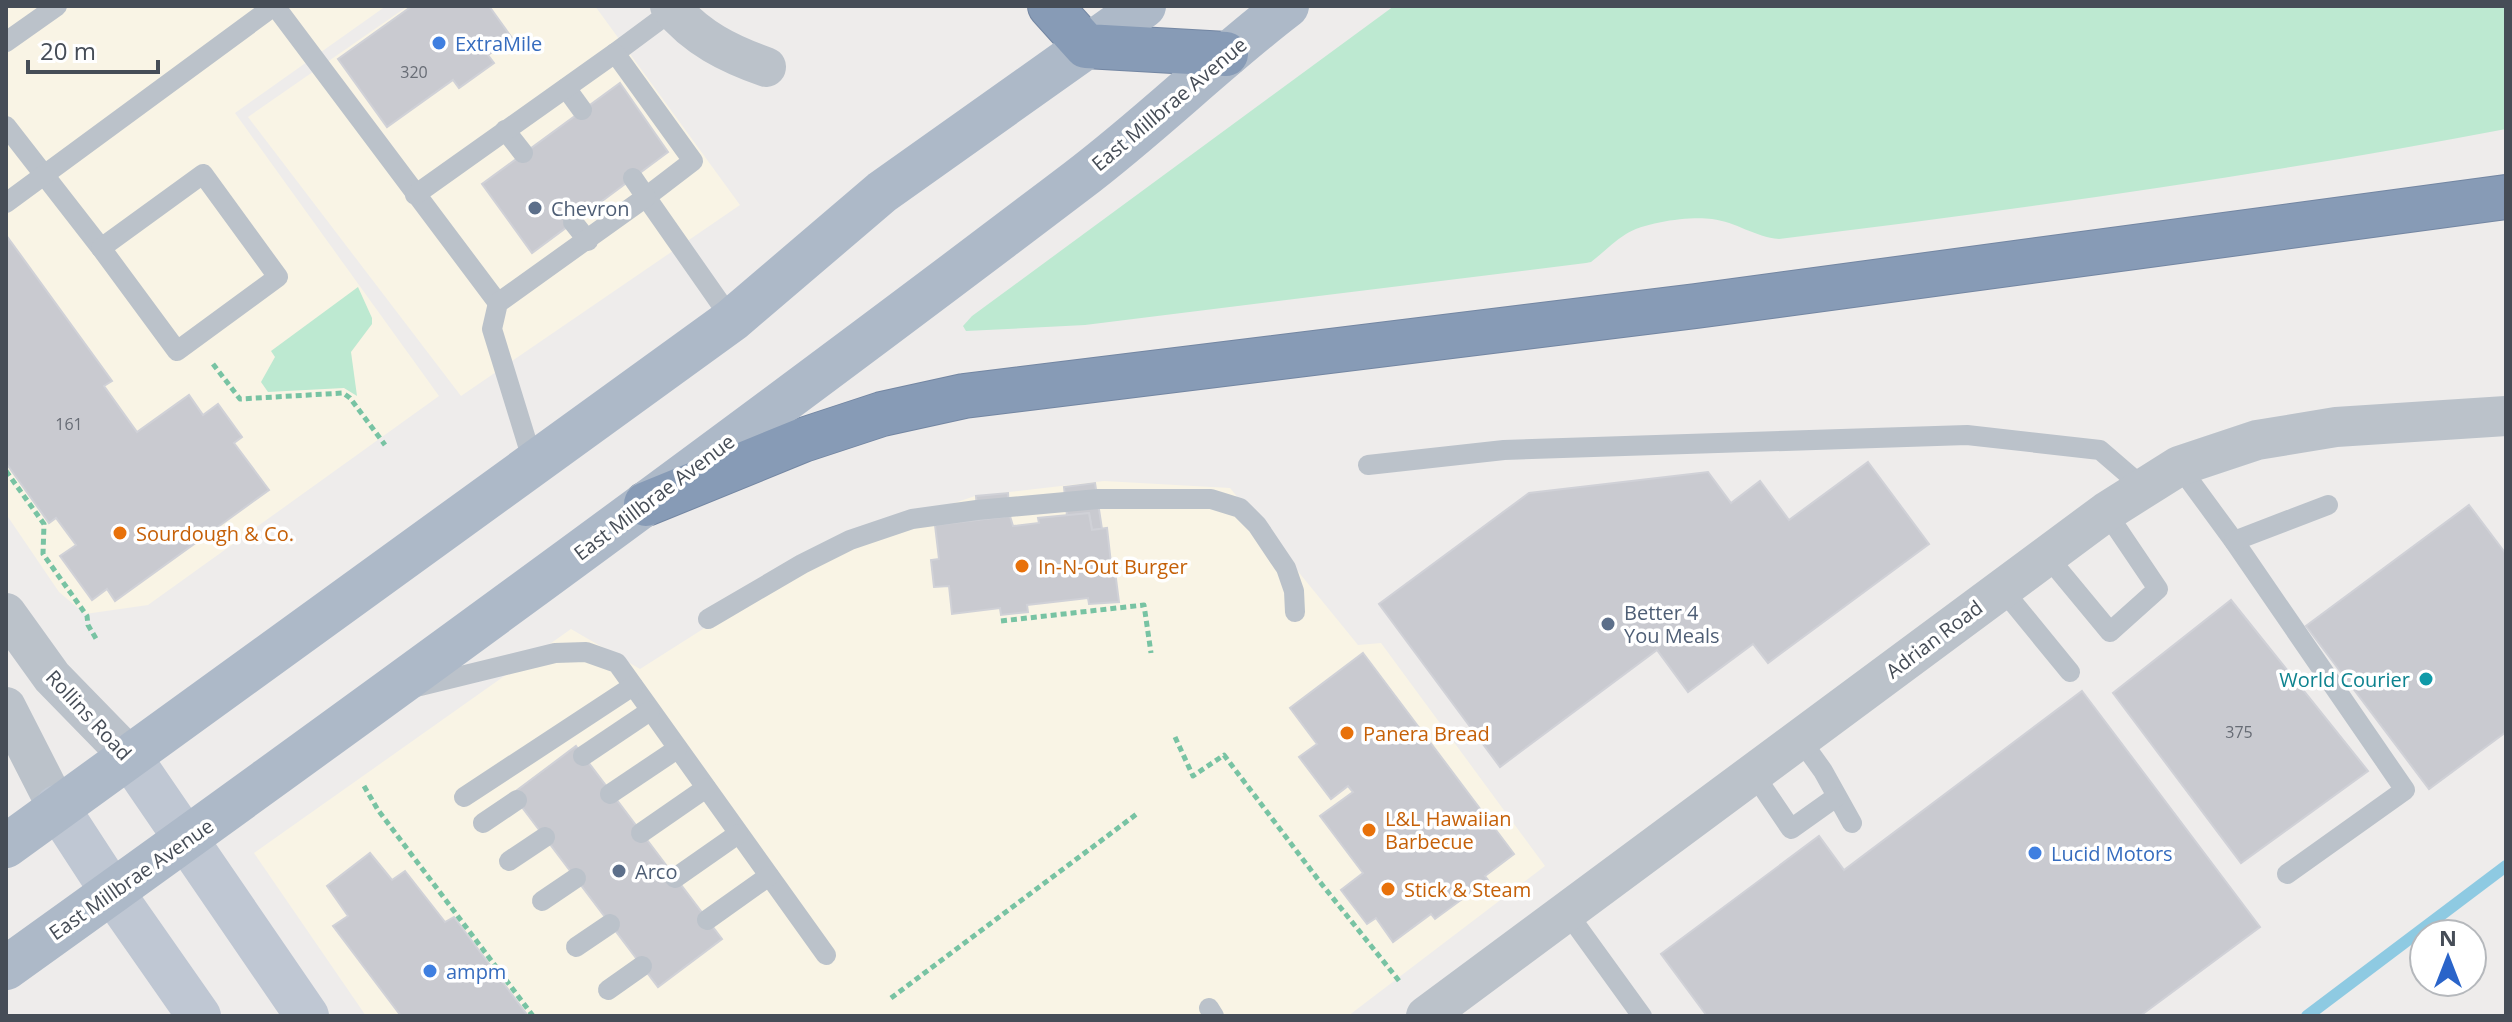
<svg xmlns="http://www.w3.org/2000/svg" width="2512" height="1022" viewBox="0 0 2512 1022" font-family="'Open Sans',sans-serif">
  <rect width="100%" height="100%" fill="#eeeceb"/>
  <g fill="#f9f4e5">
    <polygon points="6,6 386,6 235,113 439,396 148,605 85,614 59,592 6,514"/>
    <polygon points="408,6 595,6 740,205 461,396 248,117"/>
    <polygon points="1104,481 1230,488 1358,645 1381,643 1545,866 1348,1016 366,1016 254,853 571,629 640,669 843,540 975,496"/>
  </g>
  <g fill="#bde9d1">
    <path d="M1394 6H2506V129C2265 175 2022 209 1779 239 1755 237 1736 222 1712 219 1690 216 1645 222 1626 234 1613 242 1603 253 1591 262L1586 263 1085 325 966 331 963 326 972 316Z"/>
    <polygon points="358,287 372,318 372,324 351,352 357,396 344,388 268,392 261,382 275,357 271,351"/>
  </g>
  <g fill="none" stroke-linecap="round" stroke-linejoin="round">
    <polyline stroke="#8ecae2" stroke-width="12" points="2307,1016 2506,866"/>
  </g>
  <g fill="#c9cad0" stroke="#d0d1d7" stroke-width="2">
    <polygon points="412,6 489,6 512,38 488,55 494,63 459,88 453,80 387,127 338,59"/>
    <polygon points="620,83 668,152 532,253 482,184"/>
    <polygon points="6,235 112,381 104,386 137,432 189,395 203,415 218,404 242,437 234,443 269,490 115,601 107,589 92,600 60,556 76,545 56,518 49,523 6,463"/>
    <polygon points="1868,462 1929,544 1768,663 1753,644 1688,692 1657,650 1500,767 1379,604 1529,493 1708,472 1731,503 1760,481 1789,520"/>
    <polygon points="1095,483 1102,529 1092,530 1089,513 1067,516 1064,487"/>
    <polygon points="1008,493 1009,508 977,510 976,496"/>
    <polygon points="2469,505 2506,554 2506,732 2429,789 2306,626"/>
    <polygon points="1089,513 1092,530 1107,528 1112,572 1115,571 1119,602 1089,604 1088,598 1027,605 1028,612 1001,615 1000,608 952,614 949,586 934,587 931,560 939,559 935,525 1010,516 1013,526 1039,523 1038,518"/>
    <polygon points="2231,600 2368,771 2241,863 2113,693"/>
    <polygon points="1363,653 1514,854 1485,876 1488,880 1435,919 1431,914 1393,942 1376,918 1367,924 1341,890 1363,873 1320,816 1353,792 1348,786 1331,799 1299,757 1317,744 1290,708"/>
    <polygon points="2082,691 2260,927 2140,1016 1707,1016 1661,954 1819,836 1844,870"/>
    <polygon points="576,746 722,939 658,987 512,794"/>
    <polygon points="370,853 392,880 405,871 445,922 454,917 528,1016 401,1016 333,926 348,916 327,886"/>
  </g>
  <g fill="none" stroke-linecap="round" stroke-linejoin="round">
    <g stroke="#7386a2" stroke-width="46">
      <g id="motorway">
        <polyline points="1050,6 1086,46 1226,54"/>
        <polyline points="646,504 803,440 882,414 964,396 1696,306 2506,197"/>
      </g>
    </g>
    <g stroke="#78c3a3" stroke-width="5" stroke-dasharray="6 4" stroke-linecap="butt">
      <polyline points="213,364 240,399 343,393 350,398 385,445"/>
      <polyline points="6,471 44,524 43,554 87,616 88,625 98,642"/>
      <polyline points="1001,621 1144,605 1151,653"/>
      <polyline points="1175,737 1193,776 1224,755 1320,882 1400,982"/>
      <polyline points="364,786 378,810 533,1016"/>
      <polyline points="891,998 1138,813"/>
    </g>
    <g stroke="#bbc2ca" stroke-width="20">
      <polyline points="275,6 498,303"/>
      <polyline points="6,42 57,6"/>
      <polyline points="615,53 673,10"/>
      <polyline points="566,88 582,110"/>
      <polyline points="6,126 101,248"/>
      <polyline points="505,130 523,153"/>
      <polygon points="203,174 278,277 177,351 101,248"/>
      <polyline points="415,195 615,53 693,161 646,197 732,320"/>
      <polyline points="6,203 274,6"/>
      <polyline points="573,222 588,241"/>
      <polyline points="533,462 492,329 498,303 646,197 633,178"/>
      <polyline points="1368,465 1504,450 1967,435 2100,450 2144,488"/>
      <polyline points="2179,466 2234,541 2405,790 2287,874"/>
      <polyline points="2234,541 2328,505"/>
      <polyline points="2047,556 2110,632 2158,589 2106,512"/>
      <polyline points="2002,589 2070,672"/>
      <polyline points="708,619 802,564 850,540 912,519 977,510 1098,499 1211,499 1240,508 1257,525 1286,568 1294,591 1295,612"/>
      <polyline points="416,687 555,653 586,652 617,663 826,955"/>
      <polyline points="1800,739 1823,771 1852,823"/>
      <polyline points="583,756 650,711"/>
      <polyline points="1753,773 1791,829 1836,797"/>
      <polyline points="610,794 677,749"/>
      <polyline points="464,797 633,686"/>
      <polyline points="483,823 517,800"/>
      <polyline points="641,833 706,788"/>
      <polyline points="509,861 545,837"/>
      <polyline points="675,878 738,834"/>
      <polyline points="542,901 576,878"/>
      <polyline points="1566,911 1642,1016"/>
      <polyline points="707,920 769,876"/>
      <polyline points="576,947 610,924"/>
      <polyline points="608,990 642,966"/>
      <polyline points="1209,1008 1214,1016"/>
    </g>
    <g stroke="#bbc2ca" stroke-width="40">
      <path d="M670 6C696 38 729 54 766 67"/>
      <polyline points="6,613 52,677 129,756"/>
      <polyline points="6,707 57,807"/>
      <polyline points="1426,1016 2106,512 2179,466 2257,440 2336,427 2506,416"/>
    </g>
    <g stroke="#bfc7d3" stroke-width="44">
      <polyline points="129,756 307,1016"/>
      <polyline points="57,807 113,893 199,1016"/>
    </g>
    <g stroke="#adb9c8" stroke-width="44">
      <polyline points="6,846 732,320 882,192 1144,6"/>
      <path d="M6 968C366 710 724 449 1077 181 1150 126 1215 61 1287 6"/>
    </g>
    <use href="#motorway" stroke="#879bb6" stroke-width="44"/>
  </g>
  <g fill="#3f7fe0" stroke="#fff" stroke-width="3">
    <circle cx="439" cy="43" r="8"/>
    <circle cx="2035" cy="853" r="8"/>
    <circle cx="430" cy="971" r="8"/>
  </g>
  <g fill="#5c6f8a" stroke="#fff" stroke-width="3">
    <circle cx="535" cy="208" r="8"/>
    <circle cx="1608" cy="624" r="8"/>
    <circle cx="619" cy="871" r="8"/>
  </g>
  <g fill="#e8710a" stroke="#fff" stroke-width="3">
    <circle cx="120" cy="533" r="8"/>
    <circle cx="1022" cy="566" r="8"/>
    <circle cx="1347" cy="733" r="8"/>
    <circle cx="1369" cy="830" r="8"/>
    <circle cx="1388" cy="889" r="8"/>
  </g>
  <circle fill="#0f9aa8" stroke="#fff" stroke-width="3" cx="2426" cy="679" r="8"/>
  <g text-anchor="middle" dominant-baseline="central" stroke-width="7" stroke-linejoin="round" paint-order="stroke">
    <g font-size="16" fill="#676c75">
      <text x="414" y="72">320</text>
      <text x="69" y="424">161</text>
      <text x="2239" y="732">375</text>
    </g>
    <g font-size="20" fill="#366cbe" stroke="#fff" text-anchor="start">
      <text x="455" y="43">ExtraMile</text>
      <text x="2051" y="853">Lucid Motors</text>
      <text x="446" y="971">ampm</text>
    </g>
    <g font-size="20" fill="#464d57" stroke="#fff">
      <text transform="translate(1169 104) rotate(-40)">East Millbrae Avenue</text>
      <text transform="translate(654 497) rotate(-37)">East Millbrae Avenue</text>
      <text transform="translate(1934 639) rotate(-37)">Adrian Road</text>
      <text transform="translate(89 715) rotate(47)">Rollins Road</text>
      <text transform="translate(131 879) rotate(-35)">East Millbrae Avenue</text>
    </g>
    <g font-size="20" fill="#4e5e75" stroke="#fff" text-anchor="start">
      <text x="551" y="208">Chevron</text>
      <text x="1624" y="612">Better 4<tspan x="1624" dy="23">You Meals</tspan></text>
      <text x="635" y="871">Arco</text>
    </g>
    <g font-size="20" fill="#c56008" stroke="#fff" text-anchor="start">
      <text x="136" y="533">Sourdough &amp; Co.</text>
      <text x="1038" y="566">In-N-Out Burger</text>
      <text x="1363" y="733">Panera Bread</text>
      <text x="1385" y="818">L&amp;L Hawaiian<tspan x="1385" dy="23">Barbecue</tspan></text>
      <text x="1404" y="889">Stick &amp; Steam</text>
    </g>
    <g font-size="20" fill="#0d838f" stroke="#fff" text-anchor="end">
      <text x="2410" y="679">World Courier</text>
    </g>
  </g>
  <rect width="2512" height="1022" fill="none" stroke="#464d57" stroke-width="16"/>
  <g transform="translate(2448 958)"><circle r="38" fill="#ffffff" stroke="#b5b8bc" stroke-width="2"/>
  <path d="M0-6L14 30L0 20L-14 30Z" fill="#2a64c9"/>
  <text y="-12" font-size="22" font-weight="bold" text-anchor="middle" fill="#464d57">N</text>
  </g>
  <path d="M28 60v12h130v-12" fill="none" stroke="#464d57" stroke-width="4"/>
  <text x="40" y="60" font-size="24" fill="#464d57" stroke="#ffffff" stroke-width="6" paint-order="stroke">20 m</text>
</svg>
